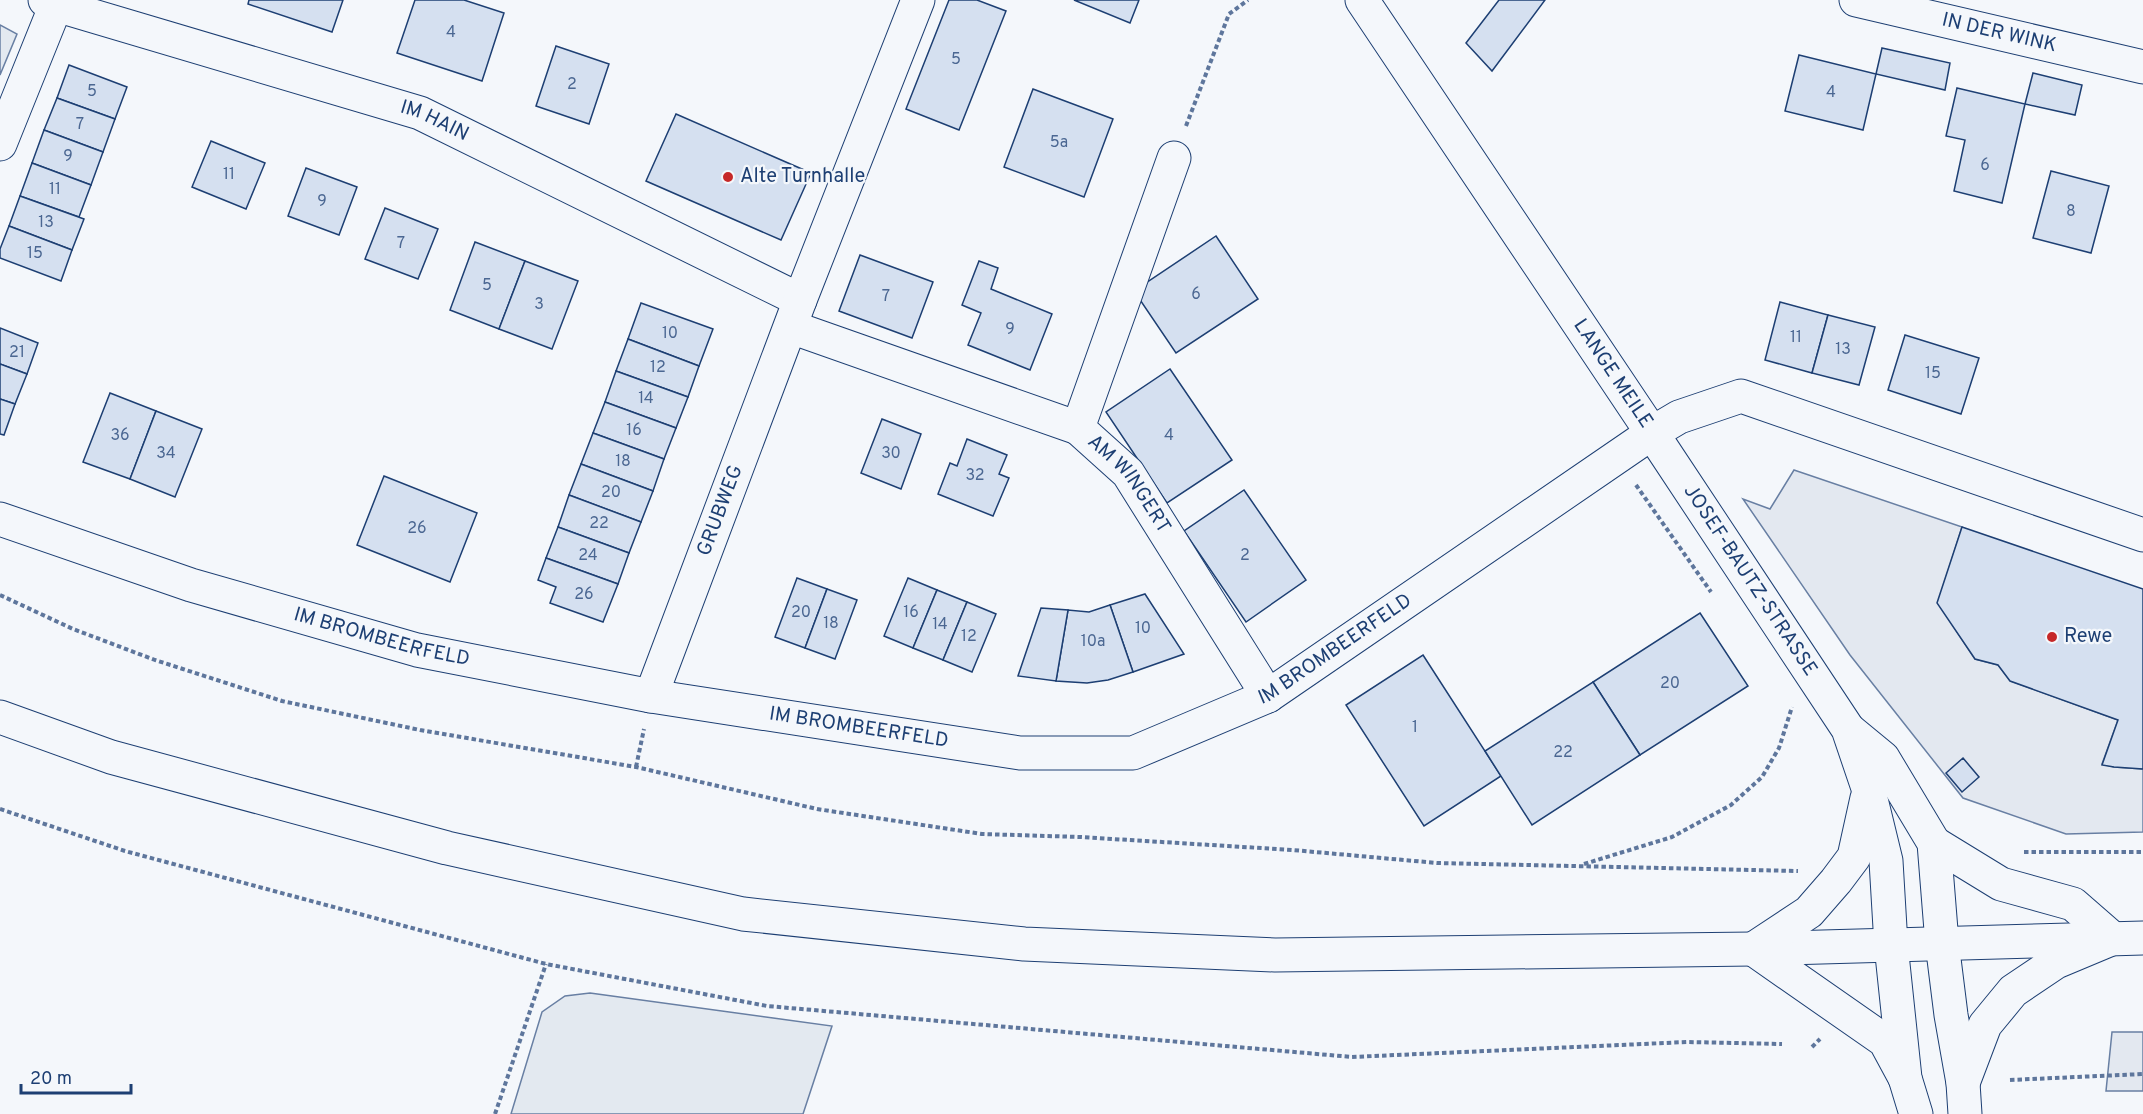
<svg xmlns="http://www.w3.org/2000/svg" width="2143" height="1114" viewBox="0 0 2143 1114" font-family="Overpass,sans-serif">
  <rect width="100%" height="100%" fill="#f4f7fb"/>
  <g fill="#e3e9f0" stroke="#687fa3" stroke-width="1.5">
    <polygon points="0,25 17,34 0,75"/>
    <polygon points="590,993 832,1026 803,1114 511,1114 542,1012 565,996"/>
  </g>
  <g fill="#e3e8f0" stroke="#687fa3" stroke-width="1.5">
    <polygon points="1794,470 1962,527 1938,603 1975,659 1998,665 2011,681 2118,720 2102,764 2114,767 2143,769 2143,832 2066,834 1963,798 1850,655 1743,499 1770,509"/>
    <polygon points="2112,1032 2143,1032 2143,1091 2106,1091"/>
  </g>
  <g fill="#d5e0f0" stroke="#1d3f73" stroke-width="1.5">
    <polygon points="249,0 343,0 332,32 248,4"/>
    <polygon points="415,0 464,0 504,13 482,81 397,53"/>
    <polygon points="949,0 977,0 1006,11 959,130 906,109"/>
    <polygon points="1074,0 1139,0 1130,23"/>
    <polygon points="1499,0 1545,0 1492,71 1466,43"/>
    <polygon points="556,46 609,64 589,124 536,106"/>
    <polygon points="1882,48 1950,63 1945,90 1876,74"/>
    <polygon points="1799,55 1876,74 1863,130 1785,111"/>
    <polygon points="69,65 127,87 115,119 57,98"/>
    <polygon points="2033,73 2082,85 2075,115 2025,104"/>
    <polygon points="1957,88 2025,104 2002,203 1954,191 1965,140 1946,136"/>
    <polygon points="1033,89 1113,119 1084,197 1004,167"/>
    <polygon points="57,98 115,119 103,152 44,130"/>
    <polygon points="676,114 811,173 781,240 646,181"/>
    <polygon points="44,130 103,152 91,185 32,163"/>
    <polygon points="211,141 265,163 246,209 192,187"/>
    <polygon points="32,163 91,185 79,217 20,196"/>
    <polygon points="306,168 357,187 339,235 288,216"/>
    <polygon points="2051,171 2109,186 2091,253 2033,238"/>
    <polygon points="20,196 84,219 72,250 9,226"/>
    <polygon points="385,208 438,229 418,279 365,259"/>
    <polygon points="9,226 72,250 61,281 0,258 0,249"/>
    <polygon points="1216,236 1258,299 1176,353 1134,291"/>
    <polygon points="475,242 525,261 499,329 450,310"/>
    <polygon points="860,255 933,282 912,338 839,311"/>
    <polygon points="525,261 578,281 552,349 499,329"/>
    <polygon points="979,261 998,268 991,289 1052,314 1030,370 968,345 981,313 962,305"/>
    <polygon points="1780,302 1828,315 1812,373 1765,360"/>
    <polygon points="641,303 713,329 699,366 628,339"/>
    <polygon points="1828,315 1875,327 1859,385 1812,373"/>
    <polygon points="0,328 38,343 27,374 0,364"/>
    <polygon points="1905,335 1979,358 1961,414 1888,390"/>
    <polygon points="628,339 699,366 688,397 616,371"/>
    <polygon points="0,364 27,374 15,404 0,399"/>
    <polygon points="1170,369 1232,460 1167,503 1106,412"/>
    <polygon points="616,371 688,397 676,428 605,402"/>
    <polygon points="110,393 156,411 130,479 83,462"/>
    <polygon points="0,399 15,404 4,435 0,434"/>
    <polygon points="605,402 676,428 664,459 593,433"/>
    <polygon points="156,411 202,429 175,497 130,479"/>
    <polygon points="882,419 921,434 901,489 861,473"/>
    <polygon points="593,433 664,459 653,491 581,464"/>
    <polygon points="967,439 1007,455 999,474 1009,478 993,516 938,494 950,463 957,466"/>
    <polygon points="581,464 653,491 641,522 569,495"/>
    <polygon points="384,476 477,513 450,582 357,545"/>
    <polygon points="1244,490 1306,580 1246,622 1184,531"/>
    <polygon points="569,495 641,522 629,553 558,527"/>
    <polygon points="558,527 629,553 618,584 546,558"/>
    <polygon points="1962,527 2143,589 2143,769 2114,767 2102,765 2118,720 2010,681 1998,665 1975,659 1937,603"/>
    <polygon points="546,558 618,584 603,622 550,603 556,587 538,580"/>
    <polygon points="797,578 827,589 805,648 775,637"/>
    <polygon points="908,578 937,590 913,648 884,636"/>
    <polygon points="827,589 857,600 835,659 805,648"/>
    <polygon points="937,590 967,602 943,660 913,648"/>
    <polygon points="1145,594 1184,654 1133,672 1110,605"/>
    <polygon points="967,602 996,614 972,672 943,660"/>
    <polygon points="1110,605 1133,672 1108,680 1087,683 1056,681 1068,610 1089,612"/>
    <polygon points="1041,608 1068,610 1056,681 1018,676"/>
    <polygon points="1700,613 1748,686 1640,755 1593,682"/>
    <polygon points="1423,655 1501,776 1424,826 1346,705"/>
    <polygon points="1593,682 1640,755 1532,825 1485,751"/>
    <polygon points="1963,758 1979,777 1962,792 1946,773"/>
  </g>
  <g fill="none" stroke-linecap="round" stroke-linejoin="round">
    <g stroke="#1d3f73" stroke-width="35">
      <g id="street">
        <path id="s1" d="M45 0 56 5 420 113 800 300"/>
        <path id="s2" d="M1362 0 1652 433"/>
        <path id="s3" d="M1856 0 2143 67"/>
        <polyline points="0,144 56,5"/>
        <path id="s4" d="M1174 158 1078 428 1128 473 1268 696"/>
        <polyline points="791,327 1078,428"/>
        <path id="s5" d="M0 519 191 585 417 650 651 696 1020 753H1133L1268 696 1652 433 1679 417 1741 396 2143 535"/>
        <path id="s6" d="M651 696 800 300 918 0"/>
        <polyline points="1942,943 1951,1015 1963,1083 1965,1114"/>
        <polyline points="1891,945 1905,1078 1916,1114"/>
        <polyline points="1753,949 1885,1041 1905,1078"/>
        <polyline points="1963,1083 1985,1025 2013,991 2056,962 2111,939"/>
      </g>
    </g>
    <g stroke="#1d3f73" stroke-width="35">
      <g id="secondary">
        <path id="s7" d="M1652 433 1848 729 1869 791 1886 861 1891 945"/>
        <polyline points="0,717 111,757 447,848 743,914 1024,944 1275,955 1753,949 2143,938"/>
        <polyline points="1849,730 1883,758 1934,843 1942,943"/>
        <polyline points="1934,843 2001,884 2073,904 2112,938"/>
        <polyline points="1753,949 1809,912 1836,881 1854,857 1867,798"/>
      </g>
    </g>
    <g stroke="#5e769c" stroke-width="4" stroke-dasharray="4.5 3" stroke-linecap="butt">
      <polyline points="1186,126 1229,14 1248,0"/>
      <polyline points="1636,485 1711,592"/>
      <polyline points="0,595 73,629 155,660 282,701 420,730 636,767 817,809 982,834 1080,837 1293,850 1437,863 1798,871"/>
      <polyline points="636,767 644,729"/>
      <polyline points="0,809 125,851 546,964 767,1006 1352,1057 1687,1042 1782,1044"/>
      <polyline points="2024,852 2143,852"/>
      <polyline points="1584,864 1672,837 1731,805 1762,777 1779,748 1792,707"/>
      <polyline points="1812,1047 1820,1039"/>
      <polyline points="2010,1080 2143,1074"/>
      <polyline points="495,1114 546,964"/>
    </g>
    <use href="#street" stroke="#f4f7fb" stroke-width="33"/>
    <use href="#secondary" stroke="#f4f7fb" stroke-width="33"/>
  </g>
  <g fill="#c62828" stroke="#f4f7fb" stroke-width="2">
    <circle cx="728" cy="177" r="6"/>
    <circle cx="2052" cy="637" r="6"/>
  </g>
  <g text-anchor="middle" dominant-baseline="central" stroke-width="4.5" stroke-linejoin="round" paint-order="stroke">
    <g font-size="16" fill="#4b6792">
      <text x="451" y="33">4</text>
      <text x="956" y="60">5</text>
      <text x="572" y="85">2</text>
      <text x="92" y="92">5</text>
      <text x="1831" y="93">4</text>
      <text x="80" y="125">7</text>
      <text x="1059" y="143">5a</text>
      <text x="68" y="157">9</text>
      <text x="1985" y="166">6</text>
      <text x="229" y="175">11</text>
      <text x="55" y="190">11</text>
      <text x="322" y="202">9</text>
      <text x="2071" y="212">8</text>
      <text x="46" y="223">13</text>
      <text x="401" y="244">7</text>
      <text x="35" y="254">15</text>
      <text x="487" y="286">5</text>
      <text x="1196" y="295">6</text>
      <text x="886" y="297">7</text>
      <text x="539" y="305">3</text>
      <text x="1010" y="330">9</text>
      <text x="670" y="334">10</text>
      <text x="1796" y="338">11</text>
      <text x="1843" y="350">13</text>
      <text x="17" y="353">21</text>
      <text x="658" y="368">12</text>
      <text x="1933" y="374">15</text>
      <text x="646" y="399">14</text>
      <text x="634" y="431">16</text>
      <text x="120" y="436">36</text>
      <text x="1169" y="436">4</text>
      <text x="166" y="454">34</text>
      <text x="891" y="454">30</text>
      <text x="623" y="462">18</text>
      <text x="975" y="476">32</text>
      <text x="611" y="493">20</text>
      <text x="599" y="524">22</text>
      <text x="417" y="529">26</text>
      <text x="588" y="556">24</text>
      <text x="1245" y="556">2</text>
      <text x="584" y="595">26</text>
      <text x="801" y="613">20</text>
      <text x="911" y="613">16</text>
      <text x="831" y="624">18</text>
      <text x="940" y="625">14</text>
      <text x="1143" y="629">10</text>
      <text x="969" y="637">12</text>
      <text x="1093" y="642">10a</text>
      <text x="1670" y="684">20</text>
      <text x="1415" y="728">1</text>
      <text x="1563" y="753">22</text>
    </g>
    <g font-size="20" fill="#1d3f73" stroke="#f4f7fb">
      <text stroke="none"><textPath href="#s3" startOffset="147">IN DER WINK</textPath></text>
      <text stroke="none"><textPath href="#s1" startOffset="408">IM HAIN</textPath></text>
      <text stroke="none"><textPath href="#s2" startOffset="450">LANGE MEILE</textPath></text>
      <text stroke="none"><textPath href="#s4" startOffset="363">AM WINGERT</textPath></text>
      <text stroke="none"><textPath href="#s6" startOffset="198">GRUBWEG</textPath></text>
      <text stroke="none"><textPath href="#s7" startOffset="177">JOSEF-BAUTZ-STRASSE</textPath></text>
      <text stroke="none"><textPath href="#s5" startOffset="400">IM BROMBEERFELD</textPath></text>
      <text stroke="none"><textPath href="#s5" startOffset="1390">IM BROMBEERFELD</textPath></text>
      <text stroke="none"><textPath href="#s5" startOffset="886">IM BROMBEERFELD</textPath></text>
    </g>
    <g font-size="20" fill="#1d3f73" stroke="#f4f7fb" text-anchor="start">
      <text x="740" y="177">Alte Turnhalle</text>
      <text x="2064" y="637">Rewe</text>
    </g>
  </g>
  <path d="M21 1084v9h110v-9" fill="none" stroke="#1d3f73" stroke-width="3"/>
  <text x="30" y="1084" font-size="18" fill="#1d3f73" stroke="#f4f7fb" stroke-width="4.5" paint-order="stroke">20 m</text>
</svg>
